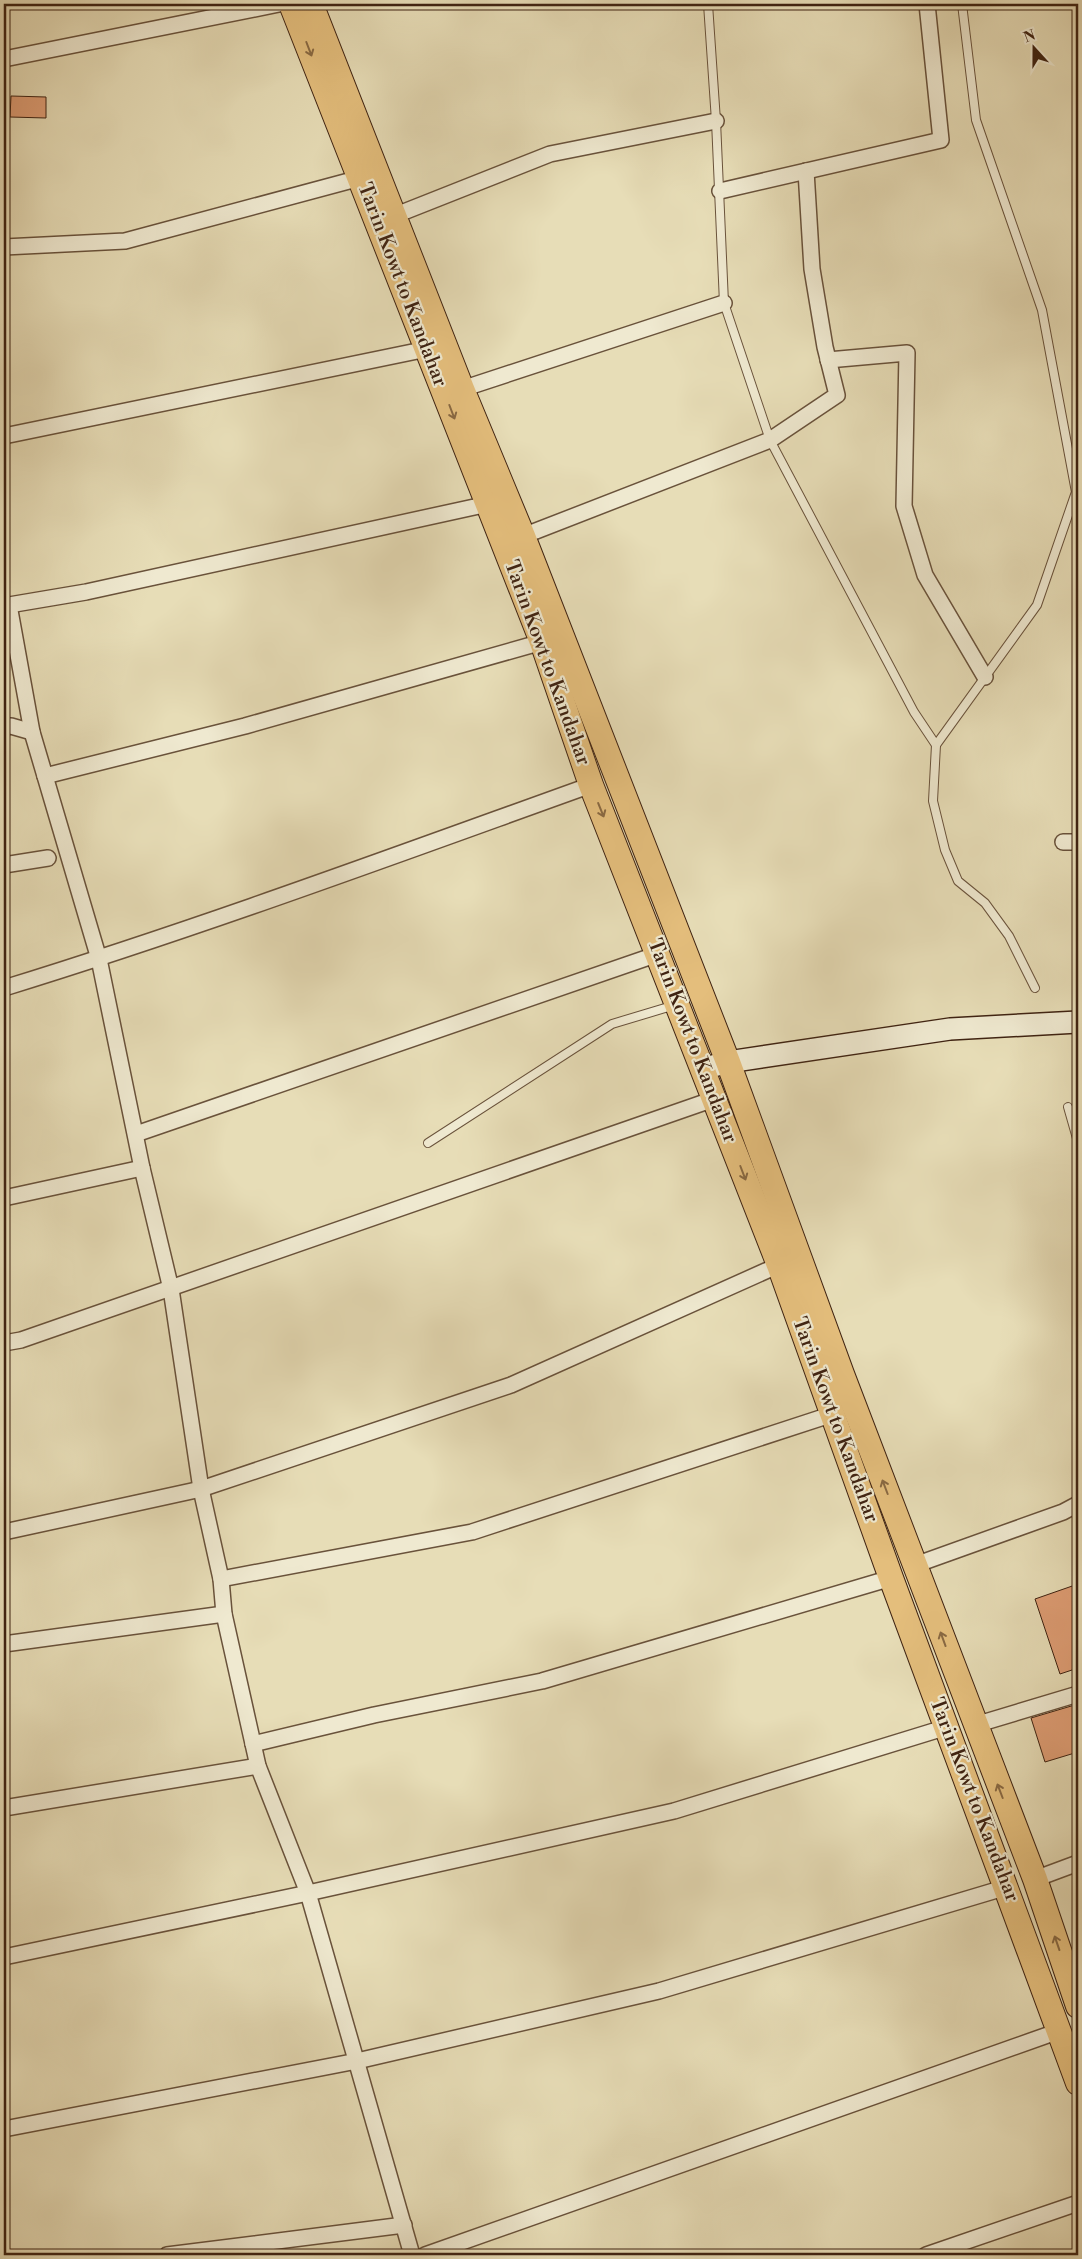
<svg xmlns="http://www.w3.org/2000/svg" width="1082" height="2259" viewBox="0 0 1082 2259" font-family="'Libre Bodoni',serif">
  <rect width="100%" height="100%" fill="#e7ddb7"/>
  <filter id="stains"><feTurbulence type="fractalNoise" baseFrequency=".004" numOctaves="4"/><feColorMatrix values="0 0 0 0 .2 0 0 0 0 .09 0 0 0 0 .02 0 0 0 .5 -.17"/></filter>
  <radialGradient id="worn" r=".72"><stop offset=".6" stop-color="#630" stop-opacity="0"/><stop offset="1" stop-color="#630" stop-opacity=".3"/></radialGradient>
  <g fill="#df9e75" stroke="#3f2312">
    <polygon points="11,96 46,97 46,118 10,117"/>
    <polygon points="1078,1584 1078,1668 1060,1674 1035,1599"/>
    <polygon points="1078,1704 1078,1752 1045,1762 1031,1718"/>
  </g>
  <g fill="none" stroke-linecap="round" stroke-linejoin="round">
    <g stroke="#69523b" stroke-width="10">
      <g id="service">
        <polyline points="708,4 716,121 724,303 770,440 914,712 936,745"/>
        <polyline points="962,4 976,120 1042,310 1076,492 1037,605 936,745 933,801 945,850 958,881 985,903 1009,936 1035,988"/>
        <polyline points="1068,1107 1078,1142"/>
        <polyline points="428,1143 612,1024 675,1005"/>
        <polyline points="1078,1161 1078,1180"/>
      </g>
    </g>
    <g stroke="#69523b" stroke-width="18">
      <g id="minor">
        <polyline points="4,59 279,4"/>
        <polyline points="720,191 941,140 927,4"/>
        <polyline points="396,215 550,154 716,121"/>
        <polyline points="4,247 125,241 360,178"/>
        <polyline points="828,360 907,353 904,506 925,575 985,677"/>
        <polyline points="462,389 724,303"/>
        <polyline points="4,436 427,349"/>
        <polyline points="523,536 770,440 837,395 825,347 812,269 806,171"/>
        <polyline points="4,727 11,726 32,732"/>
        <polyline points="45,776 245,726 542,642"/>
        <polyline points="1063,842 1078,842"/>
        <polyline points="4,865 48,858"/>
        <path d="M4 988C202 927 396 855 591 785"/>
        <polyline points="136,1134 658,954"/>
        <polyline points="4,1198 142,1168"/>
        <polyline points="4,1343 21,1340 714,1099"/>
        <polyline points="4,1532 201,1489 511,1385 779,1265"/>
        <polyline points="915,1565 1063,1512 1078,1504"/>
        <polyline points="221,1579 472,1532 833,1414"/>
        <polyline points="4,1644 224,1614"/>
        <polyline points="975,1725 1078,1694"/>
        <polyline points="253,1744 374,1715 542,1681 891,1578"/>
        <polyline points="4,1808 258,1766"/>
        <polyline points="1035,1879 1078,1863"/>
        <polyline points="4,1957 308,1893 674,1811 947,1727"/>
        <polyline points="4,2129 357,2061 659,1991 1007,1887"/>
        <polyline points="167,2255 404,2225"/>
        <polyline points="412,2255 308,1893 258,1766 224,1614 221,1579 201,1489 171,1289 142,1168 99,959 32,732 9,605 86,592 488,504"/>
        <polyline points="425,2255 1059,2031"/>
        <polyline points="926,2255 1078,2203"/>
      </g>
    </g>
    <g stroke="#3f2312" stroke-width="24">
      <polyline id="secondary" points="702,1069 728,1062 950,1029 1078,1022"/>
    </g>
    <g stroke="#3f2312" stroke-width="26">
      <g id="primary">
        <polyline points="291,4 542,642 591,785 779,1265 891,1578 1078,2083"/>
        <polyline points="311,4 462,389 523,536 728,1062 842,1374 1035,1879 1078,2006"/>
      </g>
    </g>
    <use href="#service" stroke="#efe9d0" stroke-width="8"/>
    <use href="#minor" stroke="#efe9d0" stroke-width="15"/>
    <use href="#secondary" stroke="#efe9d0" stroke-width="21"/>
    <use href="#primary" stroke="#e4be7c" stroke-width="24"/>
  </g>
  <defs><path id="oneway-shaft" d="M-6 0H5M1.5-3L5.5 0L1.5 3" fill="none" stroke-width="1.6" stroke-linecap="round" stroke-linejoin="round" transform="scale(1.25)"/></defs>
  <g stroke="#896942">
    <use href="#oneway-shaft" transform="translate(309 49) rotate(69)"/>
    <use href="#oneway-shaft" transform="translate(452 412) rotate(69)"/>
    <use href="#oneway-shaft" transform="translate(601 810) rotate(68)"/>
    <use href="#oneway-shaft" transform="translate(743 1173) rotate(69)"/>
    <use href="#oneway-shaft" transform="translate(885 1487) rotate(-111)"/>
    <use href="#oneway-shaft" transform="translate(943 1639) rotate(-110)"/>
    <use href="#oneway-shaft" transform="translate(1000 1791) rotate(-111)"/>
    <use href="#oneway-shaft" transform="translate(1057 1943) rotate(-109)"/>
  </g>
  <g text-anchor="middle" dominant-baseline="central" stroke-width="4.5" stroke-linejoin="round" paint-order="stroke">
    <g font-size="20" fill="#3f2312" stroke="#efe9d0">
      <text transform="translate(402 285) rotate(69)">Tarin Kowt to Kandahar</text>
      <text transform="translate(547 663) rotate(70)">Tarin Kowt to Kandahar</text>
      <text transform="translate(692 1041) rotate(69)">Tarin Kowt to Kandahar</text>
      <text transform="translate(835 1420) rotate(70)">Tarin Kowt to Kandahar</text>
      <text transform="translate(974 1800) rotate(69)">Tarin Kowt to Kandahar</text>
    </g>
  </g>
  <rect width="1082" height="2259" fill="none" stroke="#e7ddb7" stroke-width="20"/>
  <rect x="5" y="5" width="1072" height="2249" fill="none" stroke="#3f2312" stroke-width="2.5"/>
  <rect x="10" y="10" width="1062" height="2239" fill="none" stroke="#3f2312"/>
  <g transform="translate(1034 48) rotate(339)" stroke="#efe9d0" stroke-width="4" paint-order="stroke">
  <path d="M0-4L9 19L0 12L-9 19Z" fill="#3f2312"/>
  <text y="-8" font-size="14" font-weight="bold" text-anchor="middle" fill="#3f2312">N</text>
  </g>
  <rect width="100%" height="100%" filter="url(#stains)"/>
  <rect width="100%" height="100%" fill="url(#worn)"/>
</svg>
